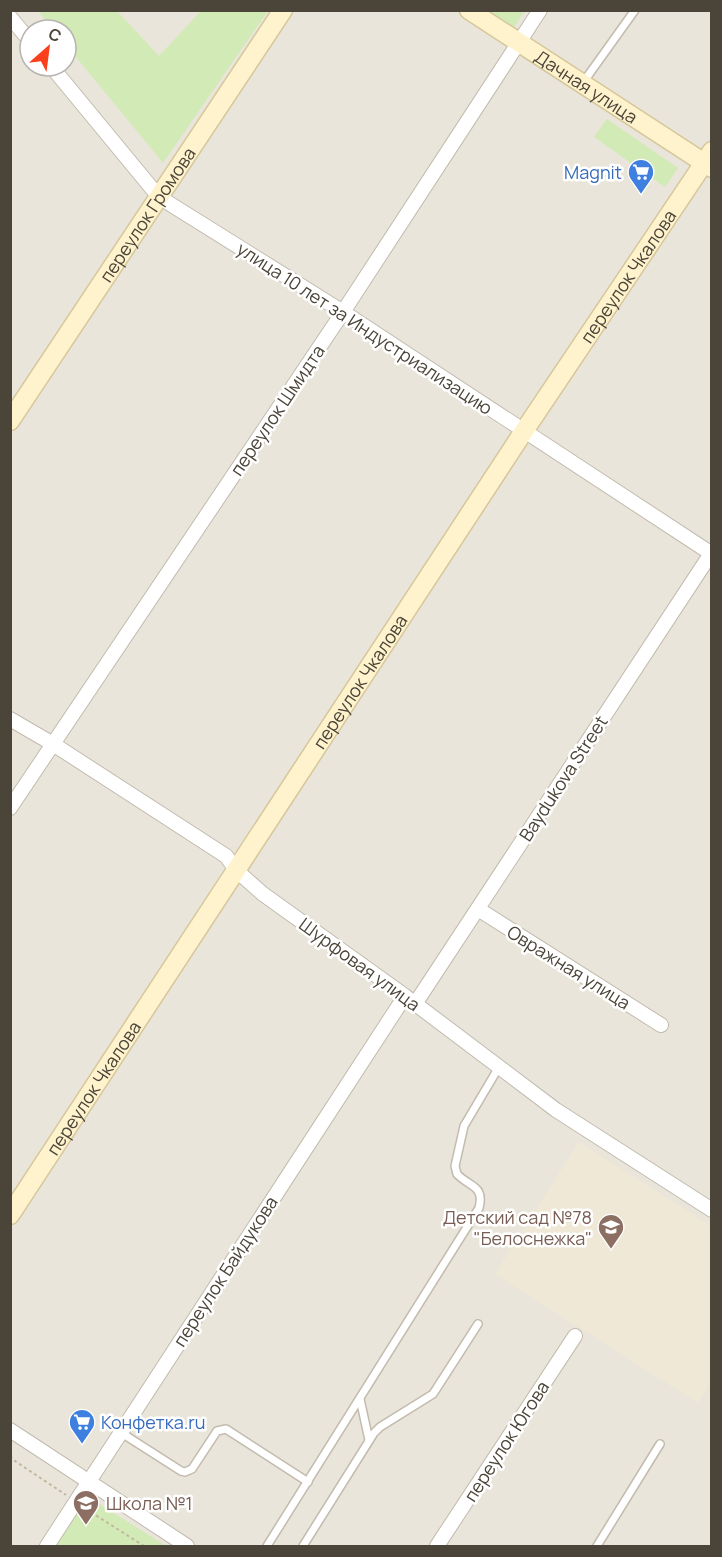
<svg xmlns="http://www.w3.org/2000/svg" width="722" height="1557" viewBox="0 0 722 1557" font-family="Manrope,sans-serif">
  <rect width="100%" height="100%" fill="#f6f3ec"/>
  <path fill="#eae5da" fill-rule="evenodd" d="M11 11H711V1546H11ZM30 30H66V66H30Z"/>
  <polygon fill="#efe8d6" points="579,1142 711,1226 711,1381 698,1403 495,1274"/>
  <g fill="#d2eab5">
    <polygon points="38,11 117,11 159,56 201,11 268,11 163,163 66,45 66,30 54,30"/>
    <polygon points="489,11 525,11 514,27"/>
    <polygon points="607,119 678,168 665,187 594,137"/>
    <polygon points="88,1499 95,1501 166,1546 54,1546 84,1501"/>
  </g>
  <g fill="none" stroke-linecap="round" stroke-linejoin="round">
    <g stroke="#c2bbae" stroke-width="10">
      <g id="lane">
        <polyline points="582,84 635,10"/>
        <polyline points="360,1399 369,1440"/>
        <polyline points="120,1432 181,1471 185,1472 192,1469 217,1431 226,1429 308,1482"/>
        <path d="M267 1546 479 1208C485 1185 469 1187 457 1174L455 1166 464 1126 499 1067"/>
        <polyline points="303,1546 374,1433 380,1427 433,1394 478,1324"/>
        <polyline points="597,1546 660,1444"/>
      </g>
    </g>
    <g stroke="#c2bbae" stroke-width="16">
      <g id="street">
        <polyline points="10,17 30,41"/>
        <polyline points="51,66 159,197 343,312 712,554"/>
        <polyline points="10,719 53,744 226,856 237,871 263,894 405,996 556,1110 712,1210"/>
        <polyline points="10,808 343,312 540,10"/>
        <polyline points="478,909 661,1025"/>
        <polyline points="415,1004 712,552"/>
        <polyline points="10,1430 187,1546"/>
        <polyline points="47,1546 405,996"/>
        <polyline points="437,1546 575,1336"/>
      </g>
    </g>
    <g stroke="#d6c79b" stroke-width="21">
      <g id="secondary">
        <path id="s1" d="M469 10 712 168"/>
        <path id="s2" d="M10 421 283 10"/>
        <path id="s3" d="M10 1215 524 431 712 151"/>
      </g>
    </g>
    <g stroke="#c4b79f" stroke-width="2" stroke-dasharray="3 3" stroke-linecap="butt">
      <polyline points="10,1456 15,1461 66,1495"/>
      <polyline points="86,1509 144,1546"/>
    </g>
    <use href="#lane" stroke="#fff" stroke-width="7"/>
    <use href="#street" stroke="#fff" stroke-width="14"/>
    <use href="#secondary" stroke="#fff3cd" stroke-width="18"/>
  </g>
  <defs>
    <g id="supermarket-pin" transform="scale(1.35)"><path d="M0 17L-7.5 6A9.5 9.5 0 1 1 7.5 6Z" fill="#3f7fe0" stroke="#fff"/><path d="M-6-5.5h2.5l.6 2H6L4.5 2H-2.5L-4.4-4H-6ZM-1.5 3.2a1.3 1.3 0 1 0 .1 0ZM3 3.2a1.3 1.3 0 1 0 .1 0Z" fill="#fff"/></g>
    <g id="school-pin" transform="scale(1.35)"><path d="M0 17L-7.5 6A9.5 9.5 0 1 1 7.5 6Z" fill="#8d6e63" stroke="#fff"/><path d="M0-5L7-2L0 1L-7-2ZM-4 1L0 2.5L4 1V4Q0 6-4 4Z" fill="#fff"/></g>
  </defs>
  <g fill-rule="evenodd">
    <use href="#supermarket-pin" x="641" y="172"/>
    <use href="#school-pin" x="611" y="1227"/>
    <use href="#supermarket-pin" x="82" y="1422"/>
    <use href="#school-pin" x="86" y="1503"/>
  </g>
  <g text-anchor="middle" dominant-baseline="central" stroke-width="5" stroke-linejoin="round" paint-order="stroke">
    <g font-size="18" fill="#4b4439" stroke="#fff">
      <text stroke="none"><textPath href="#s1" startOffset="140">Дачная улица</textPath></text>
      <text stroke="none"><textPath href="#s2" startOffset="248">переулок Громова</textPath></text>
      <text stroke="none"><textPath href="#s3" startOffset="1124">переулок Чкалова</textPath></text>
      <text transform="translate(365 328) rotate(33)">улица 10 лет за Индустриализацию</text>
      <text transform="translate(277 410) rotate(-56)">переулок Шмидта</text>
      <text stroke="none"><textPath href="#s3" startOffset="638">переулок Чкалова</textPath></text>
      <text transform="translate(563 778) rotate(-57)">Baydukova Street</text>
      <text transform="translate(360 964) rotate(36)">Шурфовая улица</text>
      <text transform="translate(569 967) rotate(32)">Овражная улица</text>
      <text stroke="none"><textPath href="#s3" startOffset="152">переулок Чкалова</textPath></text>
      <text transform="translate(225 1271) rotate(-57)">переулок Байдукова</text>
      <text transform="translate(506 1441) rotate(-57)">переулок Югова</text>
    </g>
    <g font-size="18" fill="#366cbe" stroke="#fff" text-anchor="end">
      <text x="622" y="172">Magnit</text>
      <text x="101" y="1422" text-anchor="start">Конфетка.ru</text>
    </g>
    <g font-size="18" fill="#785e54" stroke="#fff" text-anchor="end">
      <text x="592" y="1217">Детский сад №78<tspan x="592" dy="21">"Белоснежка"</tspan></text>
      <text x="106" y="1503" text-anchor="start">Школа №1</text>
    </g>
  </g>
  <rect width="722" height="1557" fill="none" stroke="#4b4439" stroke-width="24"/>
  <g transform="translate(48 48) rotate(28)"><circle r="28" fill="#ffffff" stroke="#b7b4b0" stroke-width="1.5"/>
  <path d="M0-4.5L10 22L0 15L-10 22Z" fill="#fc3f1d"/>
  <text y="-9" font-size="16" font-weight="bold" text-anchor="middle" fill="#4b4439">С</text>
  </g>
</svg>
